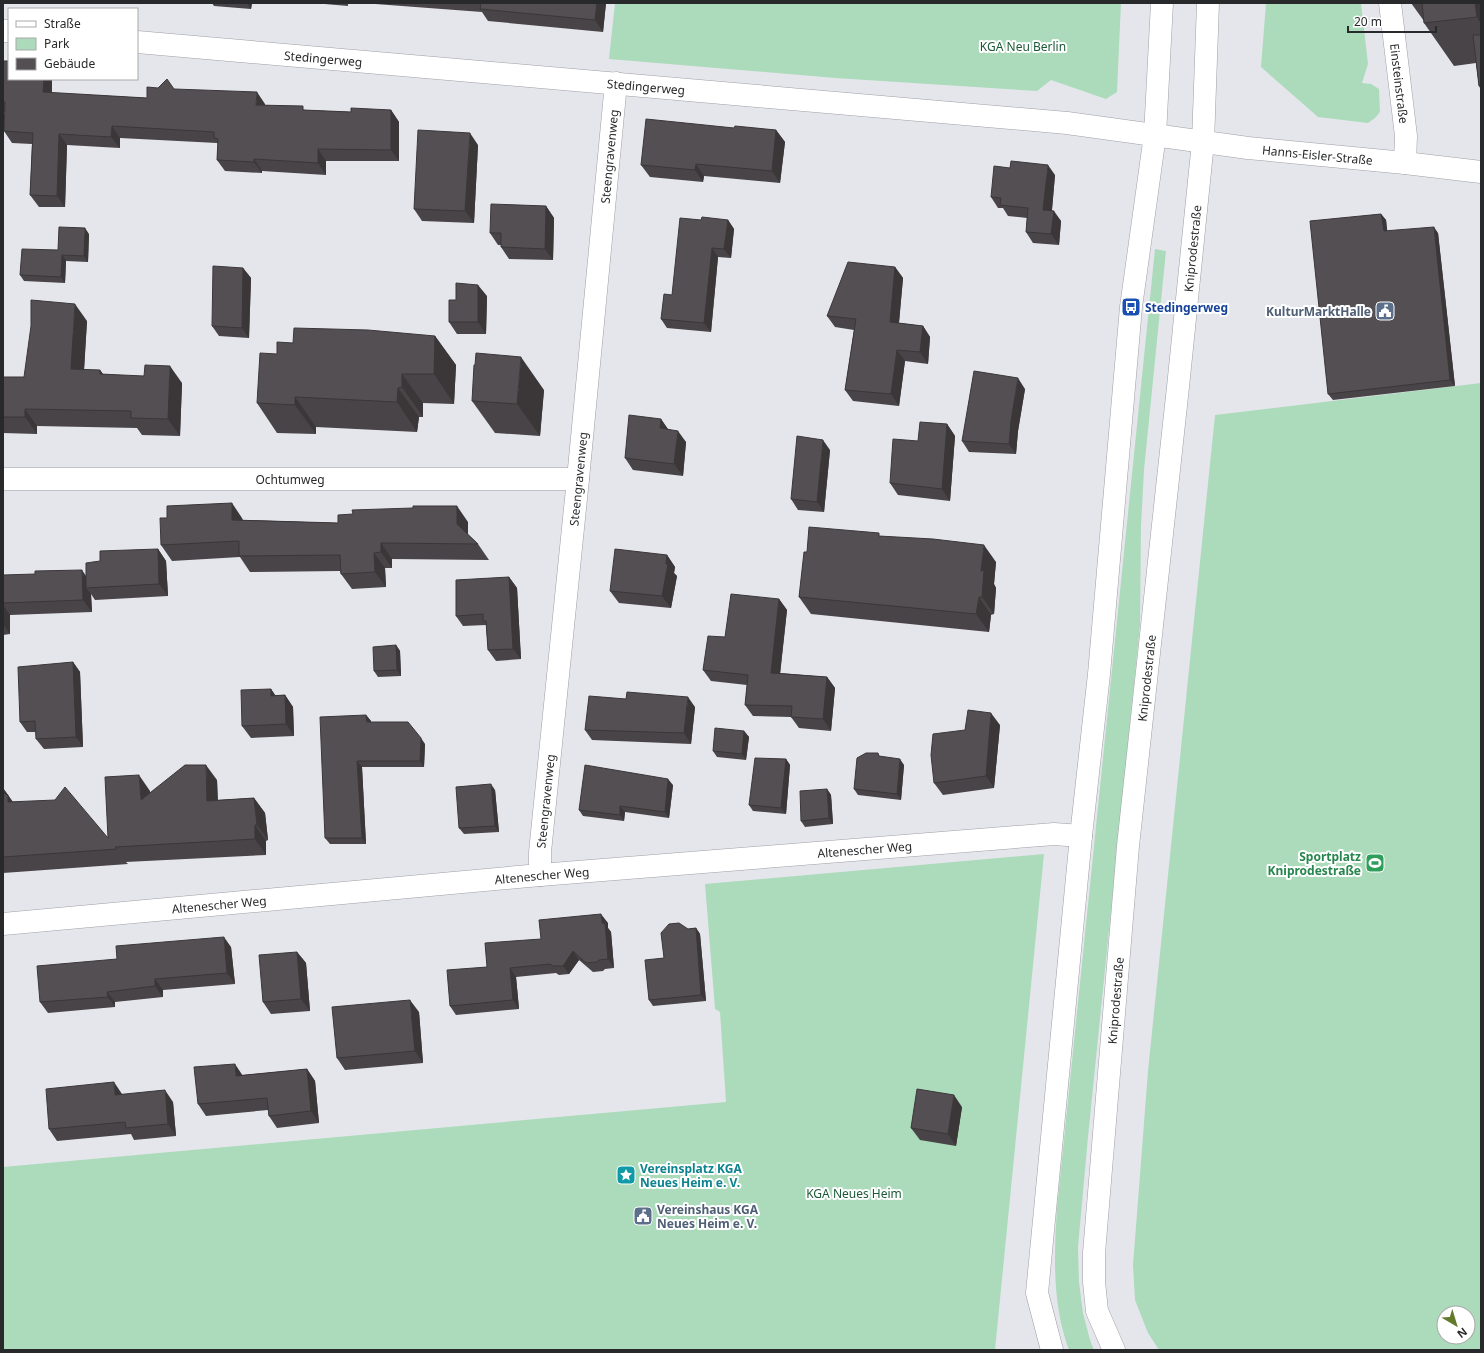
<svg xmlns="http://www.w3.org/2000/svg" width="1484" height="1353" viewBox="0 0 1484 1353" font-family="'Noto Sans',sans-serif">
  <rect width="100%" height="100%" fill="#e5e6ec"/>
  <g fill="#acdbbb" fill-rule="evenodd">
    <polygon points="615,3 1121,3 1117,92 1106,99 1051,80 1037,91 835,78 609,59"/>
    <polygon points="1266,3 1361,3 1368,64 1362,83 1371,84 1379,89 1380,112 1375,118 1368,123 1318,117 1261,67"/>
    <path d="M1155 249 1166 251 1144 470 1141 526 1140 625 1088 1137 1078 1247 1079 1282 1083 1313 1090 1340 1094 1350H1069C1052 1305 1054 1255 1057 1208Z"/>
    <path d="M1481 383V1350H1159L1148 1333 1135 1300 1133 1265 1148 1071 1215 415ZM1444 1313H1468V1337H1444Z"/>
    <polygon points="1044,854 995,1350 3,1350 3,1167 726,1102 720,1012 715,1009 705,884"/>
  </g>
  <g fill="none" stroke-linecap="round" stroke-linejoin="round">
    <g stroke="#9e9fa5" stroke-width="23">
      <g id="street">
        <path id="s1" d="M1390 3 1406 136 1405 163"/>
        <polyline points="3,31 9,31"/>
        <path id="s2" d="M137 42 1067 123 1248 148 1405 163 1481 172"/>
        <path id="s3" d="M3 479H578"/>
        <path id="s4" d="M540 875V852L578 479 616 83"/>
        <path id="s5" d="M3 924 540 875 1054 834 1081 836"/>
      </g>
    </g>
    <g stroke="#9e9fa5" stroke-width="23">
      <g id="secondary">
        <polyline points="1052,1350 1037,1293 1081,836 1099,674 1131,307 1155,135 1162,3"/>
        <path id="s6" d="M1114 1350 1097 1311 1094 1282V1253L1128 846 1178 387 1203 142 1208 3"/>
      </g>
    </g>
    <use href="#street" stroke="#fff" stroke-width="22"/>
    <use href="#secondary" stroke="#fff" stroke-width="22"/>
  </g>
  <g fill="#484447">
    <polygon points="212,3 252,3 251,9 214,6"/>
    <polygon points="313,3 348,3 348,6"/>
    <polygon points="362,3 606,3 603,32 488,21 482,12"/>
    <polygon points="1411,3 1481,3 1481,90 1479,86 1476,63 1454,66 1424,23 1424,21"/>
    <polygon points="3,61 9,79 52,79 52,93 147,98 174,89 265,104 265,105 306,110 351,112 391,110 399,122 399,161 326,161 326,175 262,171 262,173 225,171 217,160 218,144 217,143 120,138 120,148 67,145 65,207 39,207 30,195 32,144 12,143 4,131 5,112 3,112"/>
    <polygon points="734,128 776,130 785,142 780,183 704,176 703,182 650,177 641,165"/>
    <polygon points="478,145 474,223 422,221 414,209"/>
    <polygon points="1055,175 1052,210 1061,221 1059,245 1033,243 1026,232 1027,218 1008,216 1003,208 998,208 991,197"/>
    <polygon points="546,206 554,218 553,260 509,259 501,247 501,245 498,245 490,233"/>
    <polygon points="1381,214 1386,220 1387,231 1438,233 1455,386 1333,400 1328,394"/>
    <polygon points="701,220 728,220 734,229 731,258 718,257 711,332 667,328 661,319 672,295"/>
    <polygon points="89,234 88,262 66,261 65,283 24,281 20,275 58,250"/>
    <polygon points="895,267 903,278 899,323 923,326 930,337 928,364 905,361 899,406 853,401 845,390 854,330 835,327 827,316"/>
    <polygon points="243,268 251,278 249,338 219,336 212,326"/>
    <polygon points="487,296 486,334 457,334 449,322 456,300"/>
    <polygon points="87,321 84,370 100,370 103,374 182,383 180,436 142,435 137,428 37,426 37,434 3,433 3,377 24,377"/>
    <polygon points="435,336 456,365 454,404 423,403 423,417 419,417 417,432 316,427 316,434 277,433 257,403 277,354 293,343"/>
    <polygon points="1025,389 1018,431 1016,454 969,452 962,441"/>
    <polygon points="544,390 540,436 495,433 472,401"/>
    <polygon points="661,419 668,429 686,442 683,476 633,470 625,458"/>
    <polygon points="947,424 955,436 950,501 898,495 890,483 918,441"/>
    <polygon points="830,450 824,512 798,510 791,499"/>
    <polygon points="242,518 243,520 338,523 468,522 468,535 478,544 489,560 392,559 392,568 385,568 386,587 352,589 341,574 340,571 250,572 240,557 172,561 161,545"/>
    <polygon points="881,536 996,562 994,584 996,588 994,614 991,615 989,632 811,614 799,597 807,552"/>
    <polygon points="158,549 166,561 168,596 95,600 91,594 92,612 10,615 10,634 3,635 3,575 86,576 100,561"/>
    <polygon points="667,555 675,567 674,573 677,576 671,608 619,603 610,591"/>
    <polygon points="509,577 517,588 521,659 496,661 488,650 486,626 486,625 463,626 456,616"/>
    <polygon points="779,599 787,610 780,673 827,677 835,688 831,731 799,728 791,717 753,716 745,705 747,685 711,681 703,670 725,637"/>
    <polygon points="396,645 400,651 401,676 378,677 374,671"/>
    <polygon points="73,662 80,672 83,747 44,749 36,739 36,732 27,732 20,722"/>
    <polygon points="271,689 275,695 285,695 293,707 294,736 251,738 242,726"/>
    <polygon points="626,699 695,707 691,744 592,740 585,730"/>
    <polygon points="366,715 371,721 371,722 425,744 424,767 362,767 366,844 330,844 325,838"/>
    <polygon points="1000,725 994,788 943,795 934,783 965,730"/>
    <polygon points="744,731 749,737 746,760 717,757 713,751"/>
    <polygon points="879,756 904,765 901,800 858,795 854,789"/>
    <polygon points="786,759 790,765 786,814 753,811 749,805"/>
    <polygon points="217,780 218,800 254,798 265,813 268,840 266,841 266,855 126,862 128,864 3,873 3,788 13,802 108,838 150,791 150,793"/>
    <polygon points="673,785 669,818 625,812 624,821 583,816 579,810"/>
    <polygon points="827,789 831,795 833,824 805,827 801,821"/>
    <polygon points="495,790 499,832 464,834 459,828"/>
    <polygon points="608,923 608,928 611,932 614,968 605,969 603,971 593,972 579,960 569,974 559,975 556,973 516,977 519,1009 456,1015 450,1006 487,967 541,939"/>
    <polygon points="696,928 700,934 706,1001 653,1006 649,1000 664,958 688,929"/>
    <polygon points="231,947 235,984 163,990 163,997 115,1002 115,1007 48,1013 40,1002 117,959"/>
    <polygon points="297,952 306,963 310,1011 271,1014 263,1002"/>
    <polygon points="419,1012 423,1063 345,1070 337,1058"/>
    <polygon points="307,1069 315,1081 319,1123 277,1128 269,1116 268,1110 206,1116 198,1104 243,1075"/>
    <polygon points="122,1094 173,1102 176,1136 134,1140 131,1134 57,1141 49,1129"/>
    <polygon points="962,1107 956,1146 920,1140 911,1128"/>
  </g>
  <g fill="#3b3739">
    <polygon points="247,3 252,3 251,9"/>
    <polygon points="597,3 606,3 603,32 595,20"/>
    <polygon points="1475,3 1481,3 1481,24 1477,17"/>
    <polygon points="44,79 52,79 51,104 43,92"/>
    <polygon points="257,92 265,104 265,117 256,105"/>
    <polygon points="391,110 399,122 399,161 391,150"/>
    <polygon points="112,126 120,138 120,148 111,137"/>
    <polygon points="776,130 785,142 780,183 772,171"/>
    <polygon points="470,133 478,145 474,223 465,211"/>
    <polygon points="59,134 67,145 65,207 57,196"/>
    <polygon points="318,149 326,161 326,175 318,163"/>
    <polygon points="254,159 262,171 262,173 254,162"/>
    <polygon points="696,164 704,176 703,182 695,170"/>
    <polygon points="1048,165 1055,175 1051,220 1043,210"/>
    <polygon points="546,206 554,218 553,260 545,249"/>
    <polygon points="1054,211 1061,221 1059,245 1051,234"/>
    <polygon points="1381,214 1386,220 1388,237 1384,231"/>
    <polygon points="728,220 734,229 731,258 724,249"/>
    <polygon points="1434,227 1438,233 1455,386 1450,380"/>
    <polygon points="85,228 89,234 88,262 84,256"/>
    <polygon points="712,248 718,257 711,332 704,323"/>
    <polygon points="62,255 66,261 65,283 61,277"/>
    <polygon points="895,267 903,278 898,333 890,322"/>
    <polygon points="243,268 251,278 249,338 242,328"/>
    <polygon points="478,285 487,296 486,334 478,322"/>
    <polygon points="75,304 87,321 83,386 71,369"/>
    <polygon points="923,326 930,337 928,364 920,352"/>
    <polygon points="435,336 456,365 454,404 434,374"/>
    <polygon points="897,350 905,361 899,406 891,394"/>
    <polygon points="521,357 544,390 540,436 517,404"/>
    <polygon points="170,366 182,383 180,436 168,419"/>
    <polygon points="100,370 112,387 100,374"/>
    <polygon points="402,374 423,403 423,417 402,387"/>
    <polygon points="1018,378 1025,389 1018,431 1016,454 1009,444 1011,421"/>
    <polygon points="398,388 419,417 417,432 397,402"/>
    <polygon points="295,397 316,427 316,434 295,405"/>
    <polygon points="25,409 37,426 37,434 25,417"/>
    <polygon points="661,419 669,431 660,428"/>
    <polygon points="947,424 955,436 950,501 942,489"/>
    <polygon points="678,431 686,442 683,476 674,464"/>
    <polygon points="823,440 830,450 824,512 817,502"/>
    <polygon points="232,503 242,518 243,536 232,520"/>
    <polygon points="457,506 468,522 468,540 457,524"/>
    <polygon points="381,543 392,559 392,568 381,552"/>
    <polygon points="984,545 996,562 994,584 996,588 994,614 982,597 981,571"/>
    <polygon points="158,549 166,561 168,596 159,584"/>
    <polygon points="374,553 385,568 386,587 375,572"/>
    <polygon points="667,555 675,567 674,573 677,576 671,608 662,596"/>
    <polygon points="82,570 90,582 86,588 91,594 92,612 83,600"/>
    <polygon points="509,577 517,588 521,659 513,649"/>
    <polygon points="979,597 991,615 989,632 976,614"/>
    <polygon points="779,599 787,610 779,684 771,673"/>
    <polygon points="3,605 10,615 10,634 3,624"/>
    <polygon points="396,645 400,651 401,676 397,670"/>
    <polygon points="73,662 80,672 83,747 76,737"/>
    <polygon points="827,677 835,688 831,731 823,719"/>
    <polygon points="271,689 279,701 271,696"/>
    <polygon points="285,695 293,707 294,736 286,724"/>
    <polygon points="688,697 695,707 691,744 684,733"/>
    <polygon points="991,713 1000,725 994,788 986,776"/>
    <polygon points="366,715 371,721 371,728 367,722"/>
    <polygon points="744,731 749,737 746,760 742,754"/>
    <polygon points="421,738 425,744 424,767 420,761"/>
    <polygon points="786,759 790,765 786,814 781,808"/>
    <polygon points="900,759 904,765 901,800 897,794"/>
    <polygon points="357,761 362,767 366,844 362,838"/>
    <polygon points="206,765 217,780 218,817 207,801"/>
    <polygon points="139,775 150,791 152,816 141,800"/>
    <polygon points="668,779 673,785 669,818 665,812"/>
    <polygon points="491,784 495,790 499,832 495,826"/>
    <polygon points="3,788 19,811 8,802 3,794"/>
    <polygon points="827,789 831,795 833,824 829,818"/>
    <polygon points="254,798 265,813 268,840 257,825"/>
    <polygon points="620,806 625,812 624,821 620,815"/>
    <polygon points="255,825 266,841 266,855 255,839"/>
    <polygon points="601,914 608,923 608,928 611,932 614,968 608,959 602,923"/>
    <polygon points="696,928 700,934 706,1001 701,995"/>
    <polygon points="224,937 231,947 235,984 227,973"/>
    <polygon points="573,951 579,960 569,974 563,966"/>
    <polygon points="297,952 306,963 310,1011 301,999"/>
    <polygon points="510,968 516,977 519,1009 513,1000"/>
    <polygon points="155,979 163,990 163,997 155,986"/>
    <polygon points="107,992 115,1002 115,1007 108,997"/>
    <polygon points="410,1000 419,1012 423,1063 415,1051"/>
    <polygon points="235,1064 243,1076 236,1076"/>
    <polygon points="307,1069 315,1081 319,1123 311,1111"/>
    <polygon points="114,1082 122,1094 123,1107 115,1095"/>
    <polygon points="165,1090 173,1102 176,1136 168,1124"/>
    <polygon points="954,1095 962,1107 956,1146 948,1134"/>
  </g>
  <g fill="#544f52" stroke="#3b3739">
    <polygon points="481,3 597,3 595,20 480,9"/>
    <polygon points="1422,3 1475,3 1477,17 1424,23"/>
    <polygon points="1473,35 1481,35 1481,86 1479,86"/>
    <polygon points="3,61 9,61 9,79 44,79 43,92 147,98 147,87 158,88 167,79 174,89 257,92 256,105 303,106 303,110 351,112 351,108 391,110 391,150 318,149 318,163 254,159 254,162 217,160 218,139 214,138 214,132 112,126 111,137 59,134 57,196 30,195 33,133 4,131 5,102 3,102"/>
    <polygon points="646,119 734,128 735,126 776,130 772,171 696,164 695,170 641,165"/>
    <polygon points="418,130 470,133 465,211 414,209"/>
    <polygon points="1011,161 1048,165 1043,210 1054,211 1051,234 1026,232 1028,208 1000,205 1001,198 991,197 994,166 1010,168"/>
    <polygon points="491,204 546,206 545,249 501,247 501,233 490,233"/>
    <polygon points="1381,214 1384,231 1434,227 1450,380 1328,394 1310,221"/>
    <polygon points="702,217 728,220 724,249 712,248 704,323 661,319 664,294 672,295 680,218 701,220"/>
    <polygon points="59,227 85,228 84,256 62,255 61,277 20,275 22,249 58,250"/>
    <polygon points="848,262 895,267 890,322 923,326 920,352 897,350 891,394 845,390 856,319 827,316"/>
    <polygon points="213,266 243,268 242,328 212,326"/>
    <polygon points="456,283 478,285 478,322 449,322 449,300 456,300"/>
    <polygon points="31,300 75,304 71,369 100,370 100,374 144,376 145,365 170,366 168,419 131,418 131,411 25,409 25,417 3,417 3,377 24,377 31,326"/>
    <polygon points="294,328 368,330 435,336 434,374 402,374 402,387 398,388 397,402 295,397 295,405 257,403 260,353 277,354 277,342 293,343"/>
    <polygon points="476,353 521,357 517,404 472,401 474,365 475,365"/>
    <polygon points="974,371 1018,378 1011,421 1009,444 962,441"/>
    <polygon points="629,415 661,419 660,428 678,431 674,464 625,458"/>
    <polygon points="920,422 947,424 942,489 890,483 893,439 918,441"/>
    <polygon points="797,436 823,440 817,502 791,499"/>
    <polygon points="232,503 232,520 338,523 338,515 353,514 352,510 413,508 413,506 457,506 457,524 478,544 381,543 381,552 374,553 375,572 341,574 340,555 239,556 239,541 161,545 160,518 167,518 167,506"/>
    <polygon points="809,527 879,533 879,536 933,539 984,545 981,571 984,570 982,597 979,597 976,614 799,597 804,552 807,552"/>
    <polygon points="158,549 159,584 86,588 86,563 100,561 100,551"/>
    <polygon points="615,549 667,555 666,564 668,564 662,596 610,591"/>
    <polygon points="82,570 83,600 3,603 3,575 35,574 35,571"/>
    <polygon points="509,577 513,649 488,650 486,621 483,621 483,614 456,616 456,580"/>
    <polygon points="731,594 779,599 771,673 827,677 823,719 791,717 792,706 745,705 748,675 703,670 708,636 725,637"/>
    <polygon points="396,645 397,670 374,671 373,647"/>
    <polygon points="73,662 76,737 36,739 35,721 20,722 18,667"/>
    <polygon points="271,689 271,696 285,695 286,724 242,726 241,690"/>
    <polygon points="627,692 688,697 684,733 585,730 589,696 626,699"/>
    <polygon points="968,710 991,713 986,776 934,783 931,755 933,734 965,730"/>
    <polygon points="366,715 367,722 408,722 421,738 420,761 357,761 362,838 325,838 320,717"/>
    <polygon points="715,728 744,731 742,754 713,751"/>
    <polygon points="866,753 878,753 879,756 900,759 897,794 854,789 857,758"/>
    <polygon points="755,758 786,759 781,808 749,805"/>
    <polygon points="185,765 206,765 207,801 254,798 257,825 255,825 255,839 115,847 117,849 3,857 3,793 8,795 8,802 55,800 65,787 108,838 105,777 139,775 141,800"/>
    <polygon points="585,765 668,779 665,812 620,806 620,815 579,810"/>
    <polygon points="491,784 495,826 459,828 456,787"/>
    <polygon points="827,789 829,818 801,821 800,791"/>
    <polygon points="601,914 602,923 605,923 608,959 599,960 597,962 586,963 573,951 563,966 553,966 550,964 510,968 513,1000 450,1006 447,970 487,967 485,943 541,939 539,920"/>
    <polygon points="679,923 688,929 696,928 701,995 649,1000 645,960 664,958 661,933 669,924"/>
    <polygon points="224,937 227,973 155,979 155,986 107,992 108,997 40,1002 37,966 117,959 116,946"/>
    <polygon points="297,952 301,999 263,1002 259,955"/>
    <polygon points="410,1000 415,1051 337,1058 332,1007"/>
    <polygon points="235,1064 236,1076 307,1069 311,1111 269,1116 267,1098 198,1104 194,1067"/>
    <polygon points="114,1082 115,1095 165,1090 168,1124 126,1128 125,1122 49,1129 46,1089"/>
    <polygon points="917,1089 954,1095 948,1134 911,1128"/>
  </g>
  <defs>
    <g id="bus-square" transform="scale(1)"><rect x="-9" y="-9" width="18" height="18" rx="4" fill="#1a4fb4" stroke="#fff"/><path d="M-5-6H5V4H4V6H2V4H-2V6H-4V4H-5ZM-3.5-4V0h7V-4ZM-3.5 1.2v1.5H-2V1.2ZM2 1.2v1.5H3.5V1.2Z" fill="#fff"/></g>
    <g id="civic-square" transform="scale(1)"><rect x="-9" y="-9" width="18" height="18" rx="4" fill="#5c6f8a" stroke="#fff"/><path d="M-.6-6.5H3V-4.5H.6V-3L4-1V1h2V6H-6V1h2V-1L-.6-3ZM-1.2 2.5V6h2.4V2.5Z" fill="#fff"/></g>
    <g id="stadium-square" transform="scale(1)"><rect x="-9" y="-9" width="18" height="18" rx="4" fill="#2e9e5b" stroke="#fff"/><path d="M0-5a6.5 5 0 1 0 0 10a6.5 5 0 1 0 0-10ZM-3.5-1.8h7v3.6h-7Z" fill="#fff"/></g>
    <g id="sight-square" transform="scale(1)"><rect x="-9" y="-9" width="18" height="18" rx="4" fill="#0f9aa8" stroke="#fff"/><path d="M0-6L1.8-2.2L6-1.7L2.9 1.2L3.7 5.4L0 3.3L-3.7 5.4L-2.9 1.2L-6-1.7L-1.8-2.2Z" fill="#fff"/></g>
  </defs>
  <g fill-rule="evenodd">
    <use href="#bus-square" x="1131" y="307"/>
    <use href="#civic-square" x="1385" y="311"/>
    <use href="#stadium-square" x="1375" y="863"/>
    <use href="#sight-square" x="626" y="1175"/>
    <use href="#civic-square" x="643" y="1216"/>
  </g>
  <g text-anchor="middle" dominant-baseline="central" stroke-width="4" stroke-linejoin="round" paint-order="stroke">
    <g font-size="12" fill="#1b5936" stroke="#fff">
      <text x="1023" y="46">KGA Neu Berlin</text>
      <text x="854" y="1193">KGA Neues Heim</text>
    </g>
    <g font-size="12" fill="#28292b" stroke="#fff">
      <text stroke="none"><textPath href="#s2" startOffset="187">Stedingerweg</textPath></text>
      <text stroke="none"><textPath href="#s1" startOffset="81">Einsteinstraße</textPath></text>
      <text stroke="none"><textPath href="#s2" startOffset="511">Stedingerweg</textPath></text>
      <text stroke="none"><textPath href="#s2" startOffset="1186">Hanns-Eisler-Straße</textPath></text>
      <text stroke="none"><textPath href="#s4" startOffset="722">Steengravenweg</textPath></text>
      <text stroke="none"><textPath href="#s6" startOffset="1110">Kniprodestraße</textPath></text>
      <text stroke="none"><textPath href="#s3" startOffset="287">Ochtumweg</textPath></text>
      <text stroke="none"><textPath href="#s4" startOffset="398">Steengravenweg</textPath></text>
      <text stroke="none"><textPath href="#s6" startOffset="678">Kniprodestraße</textPath></text>
      <text stroke="none"><textPath href="#s4" startOffset="74">Steengravenweg</textPath></text>
      <text stroke="none"><textPath href="#s5" startOffset="865">Altenescher Weg</textPath></text>
      <text stroke="none"><textPath href="#s5" startOffset="541">Altenescher Weg</textPath></text>
      <text stroke="none"><textPath href="#s5" startOffset="217">Altenescher Weg</textPath></text>
      <text stroke="none"><textPath href="#s6" startOffset="354">Kniprodestraße</textPath></text>
    </g>
    <g font-size="12" font-weight="bold" fill="#164399" stroke="#fff" text-anchor="start">
      <text x="1145" y="307">Stedingerweg</text>
    </g>
    <g font-size="12" font-weight="bold" fill="#4e5e75" stroke="#fff" text-anchor="end">
      <text x="1371" y="311">KulturMarktHalle</text>
      <text x="657" y="1209" text-anchor="start">Vereinshaus KGA<tspan x="657" dy="14">Neues Heim e. V.</tspan></text>
    </g>
    <g font-size="12" font-weight="bold" fill="#27864d" stroke="#fff" text-anchor="end">
      <text x="1361" y="856">Sportplatz<tspan x="1361" dy="14">Kniprodestraße</tspan></text>
    </g>
    <g font-size="12" font-weight="bold" fill="#0d838f" stroke="#fff" text-anchor="start">
      <text x="640" y="1168">Vereinsplatz KGA<tspan x="640" dy="14">Neues Heim e. V.</tspan></text>
    </g>
  </g>
  <rect width="1484" height="1353" fill="none" stroke="#28292b" stroke-width="8"/>
  <rect x="8" y="8" width="130" height="72" fill="#ffffff" stroke="#a9a9aa"/>
  <rect x="16" y="21" width="20" height="6" fill="#ffffff" stroke="#a9a9aa"/>
  <text x="44" y="28" font-size="12" fill="#28292b">Straße</text>
  <rect x="16" y="38" width="20" height="12" fill="#acdbbb" stroke="#a9a9aa"/>
  <text x="44" y="48" font-size="12" fill="#28292b">Park</text>
  <rect x="16" y="58" width="20" height="12" fill="#544f52" stroke="#a9a9aa"/>
  <text x="44" y="68" font-size="12" fill="#28292b">Gebäude</text>
  <g transform="translate(1456 1325) rotate(142)"><circle r="19" fill="#ffffff" stroke="#a9a9aa"/>
  <path d="M0-3L7 15L0 10L-7 15Z" fill="#637a2c"/>
  <text y="-6" font-size="11" font-weight="bold" text-anchor="middle" fill="#28292b">N</text>
  </g>
  <path d="M1348 26v6h88v-6" fill="none" stroke="#28292b" stroke-width="2"/>
  <text x="1354" y="26" font-size="12" fill="#28292b" stroke="#ffffff" stroke-width="3" paint-order="stroke">20 m</text>
</svg>
